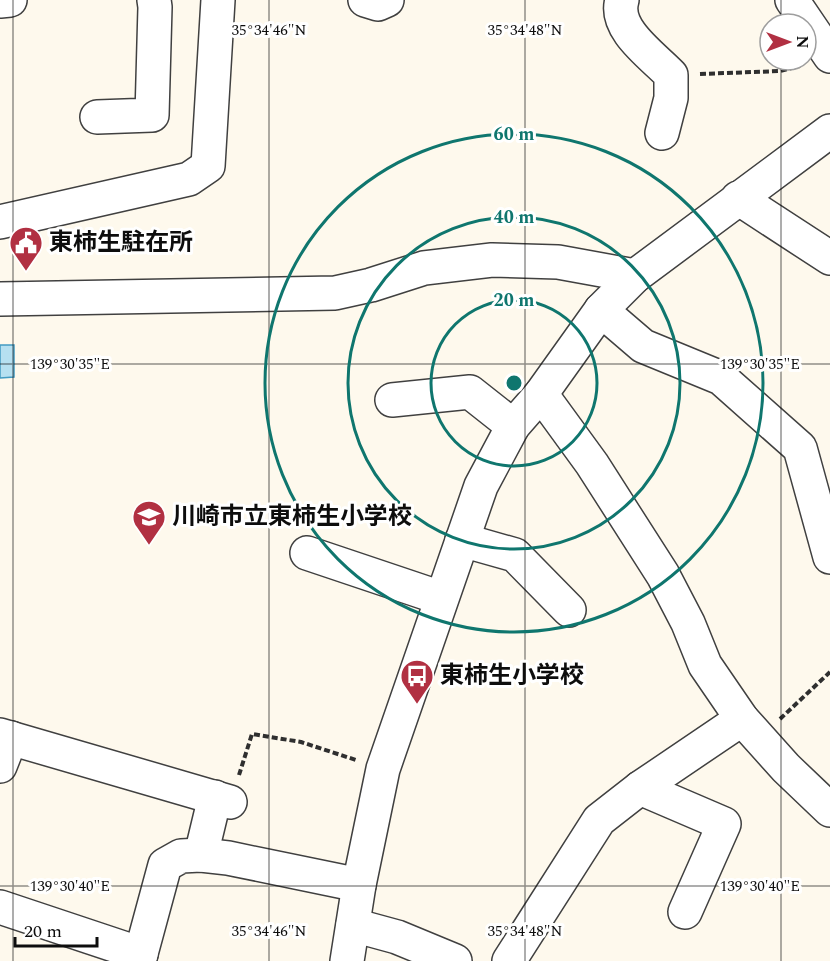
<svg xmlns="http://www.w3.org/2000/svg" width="830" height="961" viewBox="0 0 830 961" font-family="Spectral,'Noto Sans JP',serif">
  <rect width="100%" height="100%" fill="#fef9ed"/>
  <polygon fill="#b6e0f1" stroke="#439bc2" stroke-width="1.5" points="0,345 14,345 14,377 0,378"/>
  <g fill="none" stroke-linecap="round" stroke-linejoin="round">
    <g stroke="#404040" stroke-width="36">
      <g id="minor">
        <polyline points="365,0 378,4 387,0"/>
        <path d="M622 0C613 29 653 56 671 75V98L662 133"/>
        <polyline points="792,0 830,56"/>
        <polyline points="0,1 10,0"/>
        <polyline points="97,117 152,115 155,7 154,0"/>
        <polyline points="738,198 830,258"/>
        <polyline points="0,222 189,179 208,166 218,0"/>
        <polyline points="0,299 335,293 371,285 424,268 492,260 558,262 635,276"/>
        <polyline points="601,310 643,346 721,378 800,448 830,557"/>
        <polyline points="541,394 592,464 663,575 688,623 705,665 742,719 786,768 830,810"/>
        <polyline points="392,400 470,392 513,426"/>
        <polyline points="462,540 515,555 569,610"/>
        <polyline points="307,553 441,598"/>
        <polyline points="0,735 230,802"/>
        <polyline points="0,766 11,738"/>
        <polyline points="640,788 724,824 685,912"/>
        <polyline points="201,855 215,797"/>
        <polyline points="0,907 141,954"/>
        <polyline points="353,925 397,937 455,961"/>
        <polyline points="139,961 165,865 181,856 201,855 228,858 359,885"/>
        <polyline points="347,961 359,885 383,769 481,486 513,426 541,394 601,310 635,276 830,131"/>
        <polyline points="509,961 599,820 640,788 742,719"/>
      </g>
    </g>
    <g stroke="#2f2f2f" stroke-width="4" stroke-dasharray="6 3" stroke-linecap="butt">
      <polyline points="700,74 780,71 800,66"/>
      <polyline points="780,719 830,672"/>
      <polyline points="239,775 252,734 301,742 356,760"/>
    </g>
    <use href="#minor" stroke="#fff" stroke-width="33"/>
  </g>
  <path fill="none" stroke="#0d0d0d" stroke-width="1.5" stroke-opacity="0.45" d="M13 0V961M269 0V961M525 0V961M781 0V24M781 60V961M0 364H830M0 886H830"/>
  <g fill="none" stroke="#0f766e" stroke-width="3">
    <circle cx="514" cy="383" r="83"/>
    <circle cx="514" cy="383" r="166"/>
    <circle cx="514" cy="383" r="249"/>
  </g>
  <defs>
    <g id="civic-pin" transform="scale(1.725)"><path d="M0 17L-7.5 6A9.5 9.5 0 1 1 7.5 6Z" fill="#b13042" stroke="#fff"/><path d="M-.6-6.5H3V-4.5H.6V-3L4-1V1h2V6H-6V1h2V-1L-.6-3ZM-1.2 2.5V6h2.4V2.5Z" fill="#fff"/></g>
    <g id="school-pin" transform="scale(1.725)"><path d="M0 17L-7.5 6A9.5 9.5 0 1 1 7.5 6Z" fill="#b13042" stroke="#fff"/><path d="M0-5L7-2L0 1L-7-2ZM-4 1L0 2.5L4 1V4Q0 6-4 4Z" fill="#fff"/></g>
    <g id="bus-pin" transform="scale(1.725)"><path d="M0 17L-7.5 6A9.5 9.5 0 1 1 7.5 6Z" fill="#b13042" stroke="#fff"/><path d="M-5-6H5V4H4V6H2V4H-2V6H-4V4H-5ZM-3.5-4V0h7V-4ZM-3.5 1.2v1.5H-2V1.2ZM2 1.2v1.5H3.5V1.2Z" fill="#fff"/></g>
  </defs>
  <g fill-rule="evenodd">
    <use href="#civic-pin" x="26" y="243"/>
    <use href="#school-pin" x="149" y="517"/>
    <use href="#bus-pin" x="417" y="676"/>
  </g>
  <g text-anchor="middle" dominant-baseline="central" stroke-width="6" stroke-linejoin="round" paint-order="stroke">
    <g font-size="24" font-weight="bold" fill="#0d0d0d" stroke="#fff" text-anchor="start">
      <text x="49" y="243">東柿生駐在所</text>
      <text x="172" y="517">川崎市立東柿生小学校</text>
      <text x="440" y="676">東柿生小学校</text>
    </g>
  </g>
  <g font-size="15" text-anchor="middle" fill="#0d0d0d" stroke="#fff" stroke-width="6" stroke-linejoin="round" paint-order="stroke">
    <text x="269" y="35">35°34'46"N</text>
    <text x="525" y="35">35°34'48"N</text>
    <text x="760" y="369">139°30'35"E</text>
    <text x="70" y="369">139°30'35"E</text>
    <text x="760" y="891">139°30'40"E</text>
    <text x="70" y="891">139°30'40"E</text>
    <text x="269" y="936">35°34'46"N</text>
    <text x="525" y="936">35°34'48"N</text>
  </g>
  <circle cx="514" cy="383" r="9" fill="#0f766e" stroke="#fff" stroke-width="3"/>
  <g font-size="18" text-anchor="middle" font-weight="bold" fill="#0f766e" stroke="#fff" stroke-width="6" stroke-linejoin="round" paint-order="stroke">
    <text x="514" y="140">60 m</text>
    <text x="514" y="223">40 m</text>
    <text x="514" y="306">20 m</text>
  </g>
  <g transform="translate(788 42) rotate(90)"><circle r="28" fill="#ffffff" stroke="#9e9e9e" stroke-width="1.5"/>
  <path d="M0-4.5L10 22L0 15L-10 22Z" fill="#b13042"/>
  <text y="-9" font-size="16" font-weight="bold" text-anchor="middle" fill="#0d0d0d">N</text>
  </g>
  <path d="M15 937v9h82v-9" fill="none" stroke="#0d0d0d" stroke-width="3"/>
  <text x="24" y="937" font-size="18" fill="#0d0d0d" stroke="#ffffff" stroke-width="4.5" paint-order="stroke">20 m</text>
</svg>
